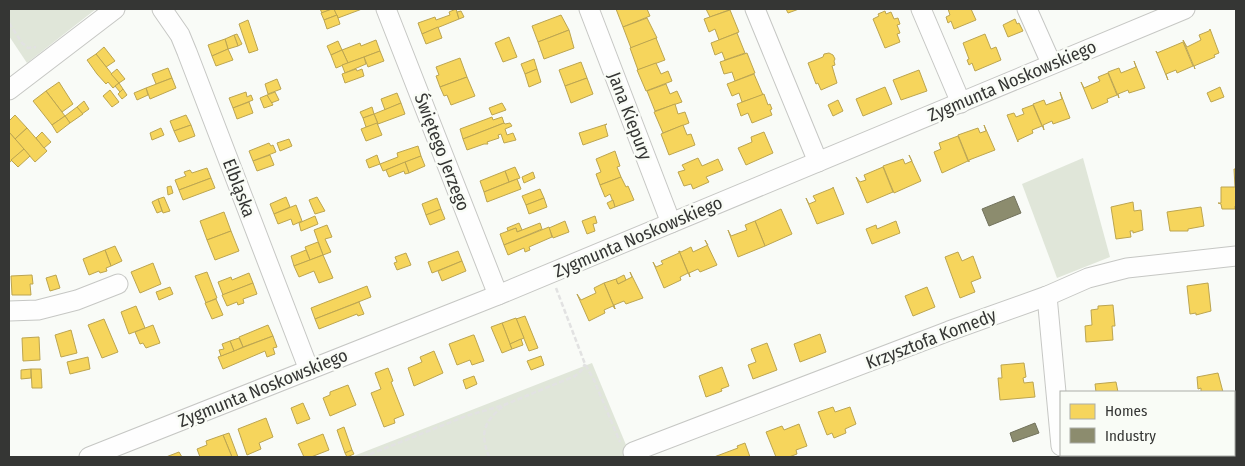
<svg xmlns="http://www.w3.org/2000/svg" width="1245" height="466" viewBox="0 0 1245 466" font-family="'Fira Sans Condensed',sans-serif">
  <rect width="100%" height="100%" fill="#f9fbf7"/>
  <g fill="#e0e6d9">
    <polygon points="9,9 96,9 27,63 9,36"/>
    <polygon points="1083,158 1110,257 1057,278 1022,184"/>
    <polygon points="592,363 631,457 351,457"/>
  </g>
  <g fill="#f6d55c" stroke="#bca550">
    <polygon points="320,9 332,9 322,13"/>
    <polygon points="332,9 334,9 337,15 324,20 321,13"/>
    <polygon points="334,9 362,9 338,18"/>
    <polygon points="456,9 459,19 422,34 418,23 435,17 436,20 450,15 449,12"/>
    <polygon points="616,9 647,9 650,16 623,27"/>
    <polygon points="706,9 729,9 729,10 710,17"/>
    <polygon points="786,9 799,9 788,13"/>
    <polygon points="948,9 971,9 976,20 954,29 951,21 948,23 946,17 950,15"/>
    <polygon points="730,10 739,32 719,40 715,29 709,32 704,19"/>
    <polygon points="461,11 464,17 459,19 457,12"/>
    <polygon points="885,11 886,14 891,12 894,19 898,18 900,24 897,25 900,33 897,34 900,42 885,48 873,19 879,16 878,14"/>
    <polygon points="337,15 340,24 327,29 324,20"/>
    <polygon points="561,15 569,30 538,42 532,26"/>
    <polygon points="647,18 657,38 631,48 623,27"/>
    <polygon points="1015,19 1017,24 1019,23 1023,31 1008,37 1003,25"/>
    <polygon points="248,20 258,50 249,53 239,24"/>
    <polygon points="438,27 442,38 426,44 422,34"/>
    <polygon points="1210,29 1219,53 1214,55 1215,57 1194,66 1195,69 1183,40 1187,47 1201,40 1199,35 1209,31"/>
    <polygon points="569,30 574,48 544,59 538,42"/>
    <polygon points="737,33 745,53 725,60 722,52 715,55 711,43"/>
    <polygon points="237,34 242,44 238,46 234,35"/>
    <polygon points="985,34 991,49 996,47 1001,60 975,71 972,63 969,65 967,60 969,59 963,43"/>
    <polygon points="234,35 238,46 228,49 225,39"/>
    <polygon points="509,37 517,57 503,62 495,43"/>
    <polygon points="656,38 665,60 638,70 630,48"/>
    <polygon points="225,39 228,49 212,56 208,45"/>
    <polygon points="376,40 380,51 348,63 342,50 360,43 361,46"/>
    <polygon points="338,41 342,50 331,55 327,46"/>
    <polygon points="1183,42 1193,66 1177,73 1176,70 1166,74 1168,80 1156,51 1157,53"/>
    <polygon points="104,47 115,61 106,67 96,54"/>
    <polygon points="228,49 233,60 216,66 212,56"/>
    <polygon points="342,50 348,63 336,68 331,55"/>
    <polygon points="380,51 384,61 368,67 364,57"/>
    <polygon points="747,53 755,73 735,81 732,72 724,74 720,62"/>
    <polygon points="829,53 833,55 835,59 834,61 835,65 832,66 837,83 821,90 818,83 816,84 808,63 823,57 824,54"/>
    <polygon points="96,54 119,83 113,88 108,82 106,84 97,74 87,60"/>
    <polygon points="364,57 366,64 345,73 342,65"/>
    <polygon points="460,58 467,77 440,87 436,76 439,75 436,67"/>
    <polygon points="534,59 537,69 525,74 521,64"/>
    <polygon points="1134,61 1145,88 1129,93 1128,90 1118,94 1119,98 1108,72 1119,68 1121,73 1136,67"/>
    <polygon points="581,62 587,78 565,86 559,70"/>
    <polygon points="656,63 661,74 668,71 672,81 646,91 637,70"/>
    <polygon points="168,68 172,78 156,84 152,74"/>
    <polygon points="117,69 125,79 119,83 111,74"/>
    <polygon points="356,69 357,71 362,69 364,76 345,83 342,74"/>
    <polygon points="537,69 541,82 529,87 525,74"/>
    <polygon points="919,70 927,91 901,100 893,80"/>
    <polygon points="1108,73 1117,95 1107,99 1108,102 1092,109 1081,82 1084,88 1100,81 1098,77"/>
    <polygon points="754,74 763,95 742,102 739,93 732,96 727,84"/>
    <polygon points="467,77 475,96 451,105 447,95 444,96 440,87"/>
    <polygon points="172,78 176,88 150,99 146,88"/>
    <polygon points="587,78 593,94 571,103 565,86"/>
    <polygon points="277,79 281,89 268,94 265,84"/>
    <polygon points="59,82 73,104 62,112 46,91"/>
    <polygon points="119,83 123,89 120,92 115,86"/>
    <polygon points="666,84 670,94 677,91 682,102 655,111 647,91"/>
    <polygon points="885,87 892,104 863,116 856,99"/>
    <polygon points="1220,87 1224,97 1211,102 1207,93"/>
    <polygon points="146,88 148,95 137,100 134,93"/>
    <polygon points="123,89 127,95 122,99 118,94"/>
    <polygon points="110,90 119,102 112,107 103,96"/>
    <polygon points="46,91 65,116 52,125 33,101"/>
    <polygon points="246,92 247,97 251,95 253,100 233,108 229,98"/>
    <polygon points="275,92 279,100 271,103 267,95"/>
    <polygon points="1060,92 1070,118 1053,124 1052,121 1043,125 1044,130 1033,104 1044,100 1046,105 1062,99"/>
    <polygon points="397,93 401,103 385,110 381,99"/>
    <polygon points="764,94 768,105 770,104 772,109 770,110 772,115 752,123 748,113 741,116 737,104"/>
    <polygon points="267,95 273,105 264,108 260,98"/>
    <polygon points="838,100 843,111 833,116 828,105"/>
    <polygon points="84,101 89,109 82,114 77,107"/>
    <polygon points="249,102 253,113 237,119 233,108"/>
    <polygon points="401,103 405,114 378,124 374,114"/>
    <polygon points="502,103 506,110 492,115 489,108"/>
    <polygon points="675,104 678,114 685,112 689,123 663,133 654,112"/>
    <polygon points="1033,105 1042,126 1032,130 1033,133 1018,140 1018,142 1007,115 1014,113 1016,117 1024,114 1022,109"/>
    <polygon points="77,107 83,114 70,123 65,116"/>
    <polygon points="372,107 374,114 363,118 360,112"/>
    <polygon points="374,114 378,124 366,127 363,118"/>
    <polygon points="15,115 27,128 15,139 9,132 9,121"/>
    <polygon points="186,115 191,125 174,131 170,121"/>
    <polygon points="65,116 70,123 57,133 52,125"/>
    <polygon points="492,117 493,120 502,117 504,123 463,139 460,129"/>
    <polygon points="377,123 382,135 366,141 361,129"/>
    <polygon points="504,123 505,124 510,123 512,126 505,129 507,135 513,133 516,140 504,143 501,134 498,135 499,138 487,142 488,144 484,144 467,150 463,139"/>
    <polygon points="607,124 605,125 608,136 583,145 579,133"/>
    <polygon points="191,125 195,136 179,142 174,131"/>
    <polygon points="683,125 687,135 691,134 695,145 669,155 661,134"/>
    <polygon points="984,125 995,150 969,160 969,162 958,135 978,128 980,133 986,131"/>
    <polygon points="27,128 47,151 35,162 15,139"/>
    <polygon points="161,128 164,135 152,140 150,133"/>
    <polygon points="9,132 24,149 9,163"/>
    <polygon points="42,132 51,142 44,148 36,138"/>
    <polygon points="764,132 773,153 746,165 738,148 752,142 751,137"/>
    <polygon points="958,136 968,161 942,173 934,152 941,149 939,143"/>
    <polygon points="289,139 292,146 280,151 277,143"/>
    <polygon points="269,143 271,146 273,145 276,152 253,161 249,151"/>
    <polygon points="418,146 421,156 383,171 380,164 398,157 397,153"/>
    <polygon points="24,149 30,156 18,167 11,160"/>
    <polygon points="615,151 620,166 617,167 621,177 600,185 596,174 601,172 596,159"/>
    <polygon points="270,155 274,165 257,171 253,161"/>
    <polygon points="377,155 380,164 369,168 366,160"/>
    <polygon points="909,155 921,181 894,193 883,166 903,159 905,164 912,161"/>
    <polygon points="421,156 425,166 409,173 405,162"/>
    <polygon points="698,158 702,166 718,159 723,170 706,177 709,182 693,189 691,184 684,186 678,172 685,170 682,165"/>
    <polygon points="405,162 409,173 405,174 404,171 389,177 386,170"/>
    <polygon points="515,167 520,178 509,182 505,171"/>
    <polygon points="883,167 893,192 867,203 856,177 860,182 866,180 864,175"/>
    <polygon points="207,168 211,178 179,190 175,180 186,176 184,172 190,170 192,173"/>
    <polygon points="1234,169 1236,169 1236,206 1235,206 1235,209 1222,209 1221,204 1218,203 1221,203 1221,187 1235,187"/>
    <polygon points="505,171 509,182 484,192 480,181"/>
    <polygon points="533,172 535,178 524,183 522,177"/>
    <polygon points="621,177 626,187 628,186 634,200 615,207 610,194 605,197 600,185"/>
    <polygon points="211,178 215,188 183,200 179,190"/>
    <polygon points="517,179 521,189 487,202 484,192"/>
    <polygon points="171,186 173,193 168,195 167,187"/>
    <polygon points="833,187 844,214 817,224 806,198 809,204 816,201 813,196 833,188"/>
    <polygon points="540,189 544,198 526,205 522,196"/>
    <polygon points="164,197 170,211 163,213 158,199"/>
    <polygon points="286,197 290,207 274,214 270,204"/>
    <polygon points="317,197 325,211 315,214 309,200"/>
    <polygon points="437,198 441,209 426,215 422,204"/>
    <polygon points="544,198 547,207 529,214 526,205"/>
    <polygon points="158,199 162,211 157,213 152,202"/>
    <polygon points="613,200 615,207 610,209 607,203"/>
    <polygon points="1133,202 1134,211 1141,210 1143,230 1133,233 1133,231 1130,231 1131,237 1116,239 1111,207"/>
    <polygon points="296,205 302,221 293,225 291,219 278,224 274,214"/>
    <polygon points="1201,207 1204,226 1188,229 1188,231 1170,231 1167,212"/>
    <polygon points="441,209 445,219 430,225 426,215"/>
    <polygon points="781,209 792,234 765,246 755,221"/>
    <polygon points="224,212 231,231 207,240 200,221"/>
    <polygon points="315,216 318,224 301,231 299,223"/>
    <polygon points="595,216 597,223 593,224 595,231 587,234 582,221"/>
    <polygon points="565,221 569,232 553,238 549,228"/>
    <polygon points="755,221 765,246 738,257 728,230 731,236 747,230 745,225"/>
    <polygon points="896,221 900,233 872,244 866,229 876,225 877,229"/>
    <polygon points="519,223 522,230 517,232 516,228 508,231 507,228"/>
    <polygon points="540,223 542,229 504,245 500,234 516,228 517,232"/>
    <polygon points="327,225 332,237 325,239 331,252 323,255 314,230"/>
    <polygon points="549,227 552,237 529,247 530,250 525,252 524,248 508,255 504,245"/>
    <polygon points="231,231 239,251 215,260 207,240"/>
    <polygon points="705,240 717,265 700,272 698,269 689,273 690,277 679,251 681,252 691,247 693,252 708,245"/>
    <polygon points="318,242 323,255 310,260 305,247"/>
    <polygon points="115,246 122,261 111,266 105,250"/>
    <polygon points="105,250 111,266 106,268 107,271 100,273 99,271 89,275 83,259"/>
    <polygon points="306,250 310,260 294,266 291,256"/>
    <polygon points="458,251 462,261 432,273 428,262"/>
    <polygon points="679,251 688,273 680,277 681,280 664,288 653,262 656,267 663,264 661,261 679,253"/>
    <polygon points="958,252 962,261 973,256 981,278 971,282 975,292 960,298 945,257"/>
    <polygon points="406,253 411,265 397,270 394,263 397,262 395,257"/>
    <polygon points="323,255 333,278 319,283 314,271 299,277 294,266"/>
    <polygon points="462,261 466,271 442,281 438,271"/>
    <polygon points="153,263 161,284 140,293 131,272"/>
    <polygon points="207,272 217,298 206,303 195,276"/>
    <polygon points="630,272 643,298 626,304 624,301 614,305 615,309 604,283 616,279 618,284 632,277"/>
    <polygon points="249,273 253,283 223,295 218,282 231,277 232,280"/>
    <polygon points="32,275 33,284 30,284 31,295 12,295 11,276"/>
    <polygon points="56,275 60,288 50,291 46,278"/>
    <polygon points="624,275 626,280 618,284 616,279"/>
    <polygon points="253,283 257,294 243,299 244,303 238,305 237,302 227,306 222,295"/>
    <polygon points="604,283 615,309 613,306 604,310 605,313 589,321 577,294 581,300 596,293 594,288"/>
    <polygon points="1208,283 1211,311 1196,315 1196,313 1190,314 1187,286"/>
    <polygon points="367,286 371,297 315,319 311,308"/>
    <polygon points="170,287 173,294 159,300 156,292"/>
    <polygon points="927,287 935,307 913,316 905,296"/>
    <polygon points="216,299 223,315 212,319 205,303"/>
    <polygon points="359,302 364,314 358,316 357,314 319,329 315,319"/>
    <polygon points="1113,305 1115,326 1112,326 1113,340 1086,342 1085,326 1092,325 1091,310 1098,309 1098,306"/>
    <polygon points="136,306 145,328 129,334 121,312"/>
    <polygon points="525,316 538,348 529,351 516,319"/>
    <polygon points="516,318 524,338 510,344 502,323"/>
    <polygon points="104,319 118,352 102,358 88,325"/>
    <polygon points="502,323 512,349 502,353 491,327"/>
    <polygon points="153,325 160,343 146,348 143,343 140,344 135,332"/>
    <polygon points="268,325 273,336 243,347 239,337"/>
    <polygon points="71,330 77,353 61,357 55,335"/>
    <polygon points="820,334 826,352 800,362 794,344"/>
    <polygon points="473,335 474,335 484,361 472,365 470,360 457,365 449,344"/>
    <polygon points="273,336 277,347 273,348 275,354 267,357 265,351 223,369 218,357"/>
    <polygon points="39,337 40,360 23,361 22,338"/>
    <polygon points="239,338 243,347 234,351 230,341"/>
    <polygon points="521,339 523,345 512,349 510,344"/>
    <polygon points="230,341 234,351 221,356 219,350 224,349 222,344"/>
    <polygon points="767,343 777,370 753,379 748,365 756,362 751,349"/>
    <polygon points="434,351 443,373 414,386 408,368 422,362 420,357"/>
    <polygon points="541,356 544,365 531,370 527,361"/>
    <polygon points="88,357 90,369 70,374 67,362"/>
    <polygon points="1024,363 1026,377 1023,378 1024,383 1033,382 1035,397 1000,400 998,378 1002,378 1001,365"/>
    <polygon points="722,367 729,386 721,389 722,391 706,397 699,376"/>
    <polygon points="388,368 393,381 391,382 404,415 394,419 395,423 384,427 371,393 381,389 375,373"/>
    <polygon points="31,369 31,378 21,379 21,370"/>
    <polygon points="31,369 41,369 42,388 32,388"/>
    <polygon points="1218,373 1223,392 1201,392 1201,388 1198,389 1197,377"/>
    <polygon points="474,376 477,384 466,389 463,380"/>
    <polygon points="1116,382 1118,392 1096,392 1095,384"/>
    <polygon points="348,385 356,405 330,416 323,398 330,395 330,392"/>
    <polygon points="303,403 310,419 297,424 291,408"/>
    <polygon points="833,407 835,412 850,407 856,424 845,429 846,433 834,438 832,433 827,435 818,412"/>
    <polygon points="266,418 273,437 259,443 261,449 247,455 238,429"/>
    <polygon points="799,424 807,446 796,450 797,454 789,457 776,457 766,432 782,426 784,430"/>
    <polygon points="344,427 352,450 345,453 337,430"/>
    <polygon points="229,433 238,457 232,457 223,435"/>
    <polygon points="323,434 329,450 311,457 304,457 298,444"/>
    <polygon points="223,435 232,457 200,457 197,449 207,445 206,441"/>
    <polygon points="745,443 750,457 714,457 738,448 737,446"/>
    <polygon points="352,450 354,454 347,457 345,453"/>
    <polygon points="179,452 182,457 166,457"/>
    <rect x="1186" y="455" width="43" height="2"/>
  </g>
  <g fill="#8c8c6e" stroke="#72725d">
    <polygon points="1014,196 1021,213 989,226 982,209"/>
    <polygon points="1035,423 1039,433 1013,442 1010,433"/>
  </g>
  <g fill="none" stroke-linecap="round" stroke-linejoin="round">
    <g stroke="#c6c7c4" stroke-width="21">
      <g id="minor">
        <polyline points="162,9 180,35 187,52 309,370"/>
        <polyline points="386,9 498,295"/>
        <polyline points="589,9 671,223"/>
        <polyline points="755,9 818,162"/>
        <polyline points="921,9 961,103"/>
        <polyline points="1027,9 1051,63"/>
        <polyline points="9,90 115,9"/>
        <polyline points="1047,296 1061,446"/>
        <polyline points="9,311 38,310 77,300 118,284"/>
        <polyline points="633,452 949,331 1047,296 1088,278 1127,268 1236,256"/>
        <polyline points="89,457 498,295 1185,9"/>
      </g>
    </g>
    <g stroke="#e2e2e2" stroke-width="2.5" stroke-dasharray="5 2.5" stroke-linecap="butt">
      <polyline points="9,23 22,43 28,48 36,47"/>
      <polyline points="556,288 585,364 594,380 620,442"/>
      <polyline points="363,457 466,416 504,405 575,376 581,371 585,364"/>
      <path d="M489 457C480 433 483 423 503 406"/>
    </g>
    <use href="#minor" stroke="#fefefe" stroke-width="19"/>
  </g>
  <g text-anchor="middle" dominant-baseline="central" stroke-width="5" stroke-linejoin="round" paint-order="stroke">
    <g font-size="18" fill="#353634" stroke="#f9fcf6">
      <text transform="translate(1012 81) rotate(-23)">Zygmunta Noskowskiego</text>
      <text transform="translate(630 116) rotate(69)">Jana Kiepury</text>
      <text transform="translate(442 152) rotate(69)">Świętego Jerzego</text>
      <text transform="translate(239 188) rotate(69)">Elbląska</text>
      <text transform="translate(638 237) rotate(-23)">Zygmunta Noskowskiego</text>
      <text transform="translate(931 339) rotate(-21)">Krzysztofa Komedy</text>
      <text transform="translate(263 388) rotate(-22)">Zygmunta Noskowskiego</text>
    </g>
  </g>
  <rect width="1245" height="466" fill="none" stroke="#353634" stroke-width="20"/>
  <rect x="1060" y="391" width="175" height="65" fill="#f9fcf6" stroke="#abada8"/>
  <rect x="1070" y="404" width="25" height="15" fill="#f6d55c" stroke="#abada8"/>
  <text x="1105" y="416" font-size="15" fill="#353634">Homes</text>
  <rect x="1070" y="428" width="25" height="15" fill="#8c8c6e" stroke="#abada8"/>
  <text x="1105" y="441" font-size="15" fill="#353634">Industry</text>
</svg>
